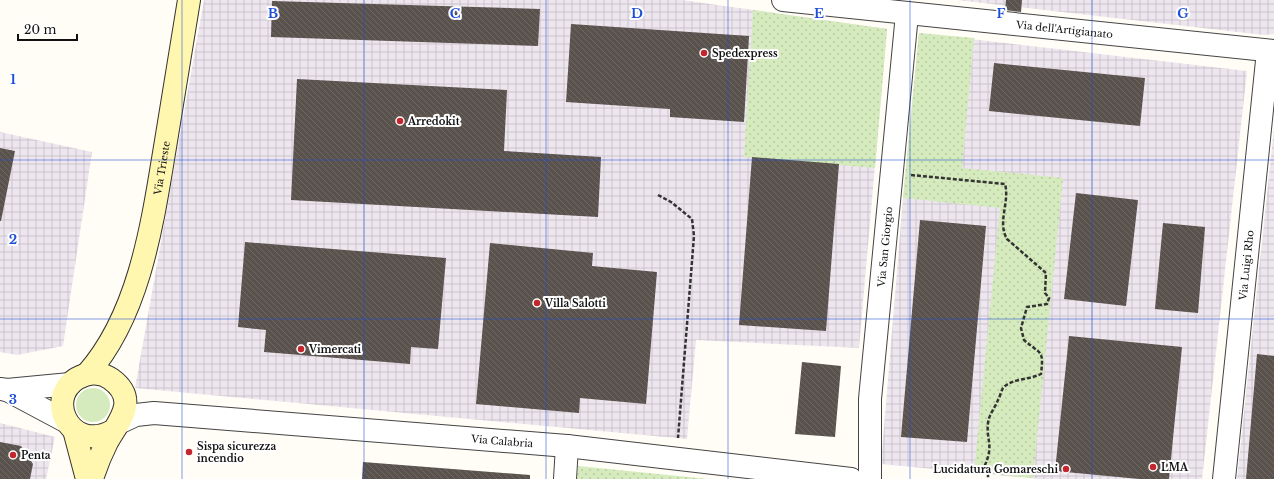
<svg xmlns="http://www.w3.org/2000/svg" width="1274" height="479" viewBox="0 0 1274 479" font-family="'Libre Baskerville',serif">
  <defs>
    <pattern id="industrial-grid" width="8" height="8" patternUnits="userSpaceOnUse"><rect width="8" height="8" fill="#eee6ef"/><path d="M0 4h8M4 0v8" fill="none" stroke="#cbc4cc"/></pattern>
    <pattern id="park-dots" width="8" height="8" patternUnits="userSpaceOnUse"><rect width="8" height="8" fill="#d5ebbd"/><path d="M2 2h.1M6 6h.1" fill="none" stroke="#b6c8a1" stroke-width="1.8" stroke-linecap="round"/></pattern>
    <pattern id="building-back-hatch" width="6" height="6" patternUnits="userSpaceOnUse"><rect width="6" height="6" fill="#5a524d"/><path d="M-1 5l2 2M0 0l6 6M5-1l2 2" fill="none" stroke="#6d6662"/></pattern>
  </defs>
  <rect width="100%" height="100%" fill="#fffdf5"/>
  <g fill="url(#industrial-grid)">
    <polygon points="204,0 682,0 887,29 859,348 696,340 687,439 135,388"/>
    <polygon points="957,0 1274,0 1274,34 1264,35"/>
    <polygon points="919,33 1247,71 1202,479 1040,479 881,464 903,198"/>
    <polygon points="1274,128 1274,479 1237,479"/>
    <polygon points="0,132 92,152 63,346 17,355 0,352"/>
    <polygon points="0,423 55,437 46,479 0,479"/>
  </g>
  <circle fill="#d5ebbd" cx="93" cy="405" r="17"/>
  <g fill="url(#park-dots)">
    <polygon points="753,10 887,29 875,168 744,157"/>
    <polygon points="919,33 974,38 962,168 1063,178 1033,478 974,472 1000,208 903,198"/>
    <polygon points="578,466 708,479 577,479"/>
  </g>
  <g fill="url(#building-back-hatch)">
    <polygon points="1006,0 1022,0 1021,12 1005,10"/>
    <polygon points="272,1 540,9 538,46 271,37"/>
    <polygon points="571,24 749,36 744,122 670,117 670,109 566,102"/>
    <polygon points="994,63 1145,78 1140,126 989,111"/>
    <polygon points="297,79 507,90 504,151 601,157 598,217 291,200"/>
    <polygon points="0,148 15,151 1,221 0,221"/>
    <polygon points="752,157 839,164 826,331 739,325"/>
    <polygon points="1076,193 1138,200 1126,306 1064,299"/>
    <polygon points="920,220 986,226 967,442 901,437"/>
    <polygon points="1163,223 1205,227 1198,313 1155,309"/>
    <polygon points="245,242 446,258 438,349 411,347 410,364 264,352 266,330 238,327"/>
    <polygon points="490,243 593,253 592,266 657,272 646,404 580,398 579,413 476,404"/>
    <polygon points="1069,336 1182,347 1169,479 1139,479 1055,471"/>
    <polygon points="1257,354 1274,356 1274,479 1246,479"/>
    <polygon points="802,362 841,366 835,437 795,434"/>
    <polygon points="0,442 21,446 33,464 30,479 0,479"/>
    <polygon points="363,462 530,475 530,479 362,479"/>
  </g>
  <g fill="none" stroke-linecap="round" stroke-linejoin="round">
    <g stroke="#444" stroke-width="24">
      <g id="street">
        <path id="s1" d="M783 0 1274 51"/>
        <polyline points="0,389 7,390 67,422"/>
        <polyline points="7,390 70,384"/>
        <path id="s2" d="M121 422 136 415 154 413 567 446 851 479"/>
        <polyline points="565,479 567,446"/>
        <path id="s3" d="M870 479V399L907 14"/>
        <path id="s4" d="M1224 479 1268 51"/>
      </g>
    </g>
    <g stroke="#333" stroke-width="24">
      <g id="secondary">
        <path id="s5" d="M87 374C141 313 153 219 166 141 174 94 181 47 189 0"/>
        <polyline points="74,430 87,479"/>
        <path d="M92 479C96 466 101 454 107 442 118 422 140 400 111 379 104 374 94 372 85 375 40 390 68 457 114 430"/>
      </g>
    </g>
    <g stroke="#333" stroke-width="2.5" stroke-dasharray="4 2" stroke-linecap="butt">
      <path d="M911 175 1005 184C1010 202 997 222 1007 239L1046 273 1045 293 1049 298 1047 304 1027 307 1021 328 1024 340C1041 355 1044 349 1041 374 1029 380 1012 378 1003 388 1001 391 1000 397 998 400 995 408 989 414 988 423 986 440 994 445 985 465L988 474V479"/>
      <polyline points="658,195 671,202 692,219 694,236 678,438"/>
    </g>
    <use href="#street" stroke="#fff" stroke-width="22"/>
    <use href="#secondary" stroke="#fff6b0" stroke-width="22"/>
  </g>
  <path fill="none" stroke="#1d4ed8" stroke-width="1" stroke-opacity="0.55" d="M182 0V479M364 0V479M546 0V479M728 0V479M910 0V479M1092 0V479M0 160H1274M0 319H1274"/>
  <g fill="#c4262e" stroke="#fff" stroke-width="1.5">
    <circle cx="704" cy="53" r="4"/>
    <circle cx="400" cy="121" r="4"/>
    <circle cx="537" cy="303" r="4"/>
    <circle cx="301" cy="349" r="4"/>
    <circle cx="189" cy="452" r="4"/>
    <circle cx="13" cy="455" r="4"/>
    <circle cx="1153" cy="467" r="4"/>
    <circle cx="1066" cy="469" r="4"/>
  </g>
  <g text-anchor="middle" dominant-baseline="central" stroke-width="4" stroke-linejoin="round" paint-order="stroke">
    <g font-size="10" fill="#111" stroke="#fff">
      <text stroke="none"><textPath href="#s1" startOffset="283">Via dell'Artigianato</textPath></text>
      <text stroke="none"><textPath href="#s5" startOffset="222">Via Trieste</textPath></text>
      <text stroke="none"><textPath href="#s3" startOffset="233">Via San Giorgio</textPath></text>
      <text stroke="none"><textPath href="#s4" startOffset="215">Via Luigi Rho</textPath></text>
      <text stroke="none"><textPath href="#s2" startOffset="384">Via Calabria</textPath></text>
    </g>
    <g font-size="10" font-weight="bold" fill="#111" stroke="#fff" text-anchor="start">
      <text x="712" y="53">Spedexpress</text>
      <text x="408" y="121">Arredokit</text>
      <text x="545" y="303">Villa Salotti</text>
      <text x="309" y="349">Vimercati</text>
      <text x="197" y="446">Sispa sicurezza<tspan x="197" dy="12">incendio</tspan></text>
      <text x="21" y="455">Penta</text>
      <text x="1161" y="467">LMA</text>
      <text x="1058" y="469" text-anchor="end">Lucidatura Gomareschi</text>
    </g>
  </g>
  <g font-size="13" text-anchor="middle" font-weight="bold" fill="#1d4ed8" stroke="#fff" stroke-width="4" stroke-linejoin="round" paint-order="stroke">
    <text x="273" y="18">B</text>
    <text x="455" y="18">C</text>
    <text x="637" y="18">D</text>
    <text x="819" y="18">E</text>
    <text x="1001" y="18">F</text>
    <text x="1183" y="18">G</text>
    <text x="13" y="84">1</text>
    <text x="13" y="244">2</text>
    <text x="13" y="404">3</text>
  </g>
  <path d="M18 34v6h59v-6" fill="none" stroke="#111111" stroke-width="2"/>
  <text x="24" y="34" font-size="12" fill="#111111" stroke="#ffffff" stroke-width="3" paint-order="stroke">20 m</text>
</svg>
